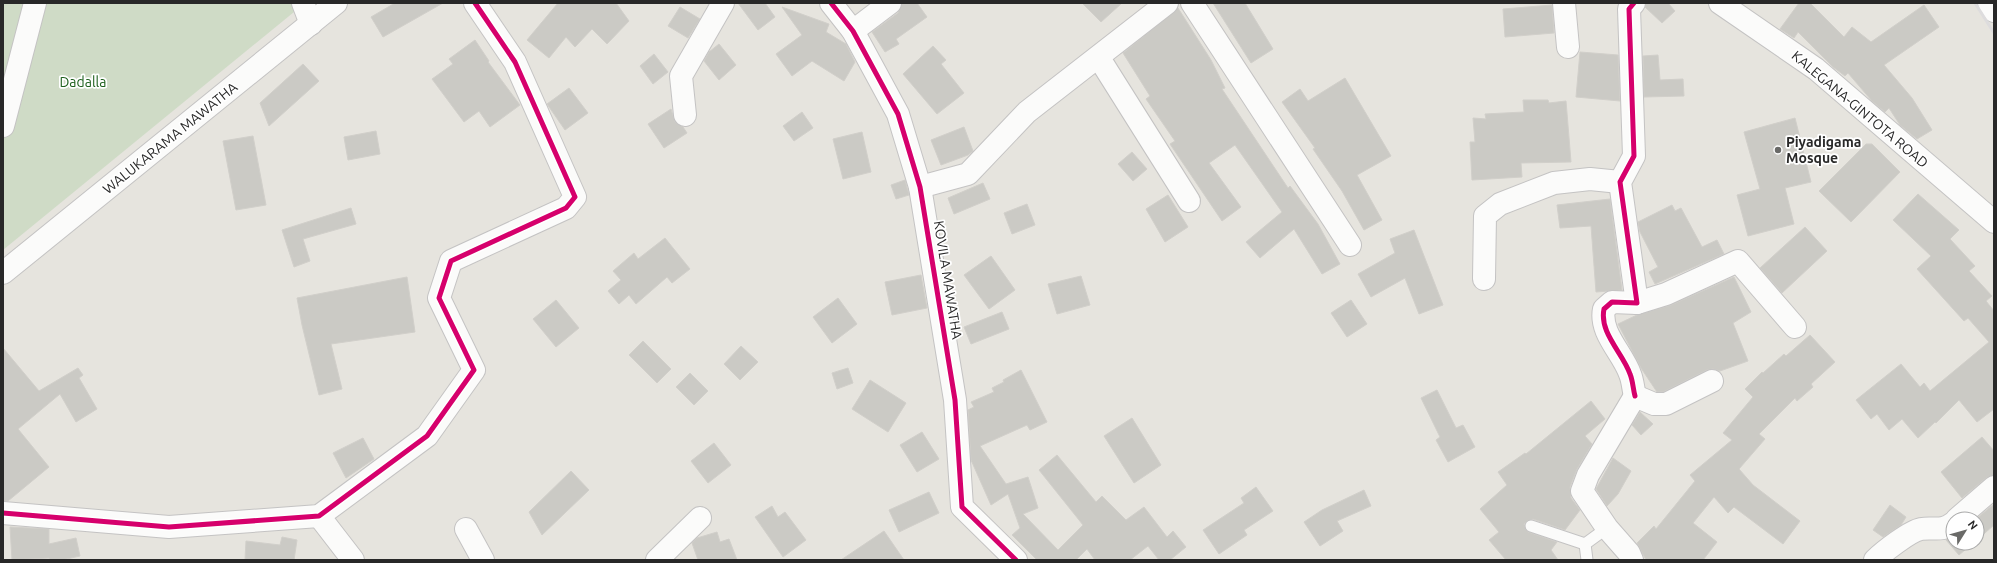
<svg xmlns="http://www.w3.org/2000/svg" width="1997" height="563" viewBox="0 0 1997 563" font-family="Ubuntu,sans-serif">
  <rect width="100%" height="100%" fill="#e6e4de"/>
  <polygon fill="#cfdbc6" points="3,3 305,3 3,250"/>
  <g fill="#cbcac5" stroke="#d1cfca">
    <polygon points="395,3 443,3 383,37 371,17"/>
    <polygon points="558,3 616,3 629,21 607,44 592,29 575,47 566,37 549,58 527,40"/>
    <polygon points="738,3 765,3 775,17 758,30"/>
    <polygon points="902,3 917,3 927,17 896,39 899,44 885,52 872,32 898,13"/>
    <polygon points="1082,3 1122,3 1101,22"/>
    <polygon points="1213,3 1245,3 1273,49 1251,63"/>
    <polygon points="1646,3 1668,3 1675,11 1662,23 1645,7"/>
    <polygon points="1799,3 1810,3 1844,37 1852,27 1871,42 1924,5 1939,27 1884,65 1912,98 1932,130 1917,139 1900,125 1889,108 1885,112 1872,101 1848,73 1845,76 1833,67 1798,32 1794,38 1780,29"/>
    <polygon points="1552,5 1554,33 1505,37 1503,9"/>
    <polygon points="680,7 700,19 688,38 668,26"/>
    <polygon points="782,7 829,24 826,32 846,44 855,62 844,81 812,61 792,76 776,54 802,35"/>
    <polygon points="1178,8 1211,60 1225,88 1222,89 1288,188 1290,186 1318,224 1340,264 1322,274 1294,229 1260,258 1246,242 1282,212 1235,145 1209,163 1241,207 1222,221 1170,144 1175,141 1146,99 1150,96 1123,53"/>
    <polygon points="475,40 489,61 488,62 520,105 490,127 479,111 464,122 432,79 453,64 449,59"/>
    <polygon points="719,44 736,65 719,80 704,61 709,52"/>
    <polygon points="933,46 946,60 941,64 964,93 937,114 903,74"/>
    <polygon points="1580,52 1618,55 1620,101 1576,97"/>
    <polygon points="654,54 668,72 653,84 640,66"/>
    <polygon points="1658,55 1660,80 1683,79 1684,96 1644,97 1643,56"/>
    <polygon points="303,64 319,81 269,126 260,103"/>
    <polygon points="1345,78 1391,156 1357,175 1382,220 1364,230 1342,191 1313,149 1315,148 1282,102 1300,89 1308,101"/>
    <polygon points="569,88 588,113 565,130 547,104"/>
    <polygon points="1523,100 1548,100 1549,103 1566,101 1571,162 1521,163 1522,177 1472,180 1470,142 1475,142 1473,118 1486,119 1485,114 1524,112"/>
    <polygon points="671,109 675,122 683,127 687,133 664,148 648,124"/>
    <polygon points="802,112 813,128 794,141 783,126"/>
    <polygon points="1795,118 1811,182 1785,188 1794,224 1748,236 1737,195 1760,189 1744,132"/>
    <polygon points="964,127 973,151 968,155 941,165 931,140"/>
    <polygon points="376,131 380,154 348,160 344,137"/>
    <polygon points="862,132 871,172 843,179 833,139"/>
    <polygon points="253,136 266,205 236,210 223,141"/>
    <polygon points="1866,144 1872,144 1900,172 1851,222 1819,191"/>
    <polygon points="1132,152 1147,169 1133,181 1118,164"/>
    <polygon points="905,180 909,195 896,199 891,185"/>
    <polygon points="983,183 990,199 954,214 948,198"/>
    <polygon points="1918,194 1959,230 1950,239 1975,266 1969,271 1992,296 1986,301 1994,311 1994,409 1977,422 1959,400 1936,423 1935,422 1918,438 1902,419 1889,430 1877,414 1871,419 1856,400 1901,364 1920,387 1924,383 1930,391 1989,342 1968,318 1964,321 1917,269 1931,256 1893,220"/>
    <polygon points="1168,195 1188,227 1165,242 1146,209"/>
    <polygon points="1610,199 1622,290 1596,292 1591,226 1560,228 1557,205"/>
    <polygon points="1027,204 1035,225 1012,234 1004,213"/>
    <polygon points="1672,205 1675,211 1681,208 1702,247 1717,240 1724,254 1655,284 1649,272 1658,267 1640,232 1638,222"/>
    <polygon points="351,208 356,224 303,239 310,261 294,267 282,230"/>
    <polygon points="1805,227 1827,251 1782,293 1760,268"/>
    <polygon points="1414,230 1443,305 1419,314 1405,278 1371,297 1358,274 1395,253 1390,239"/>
    <polygon points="665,238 690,269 672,283 667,277 636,304 629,295 619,304 608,291 621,280 613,271 634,253 638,259"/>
    <polygon points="991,256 1015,290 989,309 964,275"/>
    <polygon points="921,275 927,308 892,315 885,282"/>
    <polygon points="1081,276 1090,305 1057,314 1048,284"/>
    <polygon points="407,277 415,332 331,344 342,389 319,395 302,325 297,298"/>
    <polygon points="1734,277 1751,312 1733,323 1748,361 1720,371 1713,369 1707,370 1663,392 1657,392 1641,368 1618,324 1637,315 1671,305"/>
    <polygon points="838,298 857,324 832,343 813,317"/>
    <polygon points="556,300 579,328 556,347 533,319"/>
    <polygon points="1351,300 1367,324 1347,337 1331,313"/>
    <polygon points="1002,312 1009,329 971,344 964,327"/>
    <polygon points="1810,335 1835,362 1811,384 1813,387 1797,401 1795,398 1759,434 1765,439 1739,469 1753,485 1800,521 1783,544 1734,507 1728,513 1714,497 1693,523 1717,542 1703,560 1646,560 1637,543 1654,526 1656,529 1695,481 1690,475 1732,440 1723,433 1753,397 1745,389 1762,372 1763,373 1784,354 1786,356"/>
    <polygon points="643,341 671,369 657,383 629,355"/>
    <polygon points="741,346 758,362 740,380 724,364"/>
    <polygon points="3,348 39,391 78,368 83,375 79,378 97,409 76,422 60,394 18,429 49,467 8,501 3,501"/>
    <polygon points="848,368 853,383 837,389 832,373"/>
    <polygon points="1021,370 1047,422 1030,430 1027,425 980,446 1006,484 1028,477 1038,508 1023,514 1058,550 1083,525 1039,470 1057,455 1096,502 1102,496 1126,520 1144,507 1167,537 1173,531 1186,547 1170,560 1159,560 1148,546 1130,560 1095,560 1087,549 1076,560 1037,560 1012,535 1020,528 1008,494 991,505 971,460 968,410 974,407 971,402 994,392 992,388 1004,382 1003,380"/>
    <polygon points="690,373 708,391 694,405 676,387"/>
    <polygon points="870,380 906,403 888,432 852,409"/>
    <polygon points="1437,390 1456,428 1463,425 1475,447 1448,462 1436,440 1440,437 1421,398"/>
    <polygon points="1591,401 1605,419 1585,436 1592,444 1577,469 1570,487 1571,498 1580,510 1565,530 1533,519 1527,521 1524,524 1526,530 1528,532 1557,542 1551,550 1558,560 1506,560 1489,540 1499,532 1480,509 1507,485 1498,472 1525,453 1526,454"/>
    <polygon points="1640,412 1653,424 1641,435 1632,425"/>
    <polygon points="1132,418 1161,465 1134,483 1104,436"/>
    <polygon points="922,432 939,459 917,472 900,445"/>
    <polygon points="1982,437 1994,451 1994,475 1986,478 1962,498 1941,472"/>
    <polygon points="363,438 374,459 346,478 333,453"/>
    <polygon points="714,443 731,465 708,483 691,461"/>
    <polygon points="1613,458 1631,471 1618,494 1607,506 1596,489"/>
    <polygon points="571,471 589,490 542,535 529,512"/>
    <polygon points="1256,487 1273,511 1244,530 1247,535 1219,554 1203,530 1244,503 1241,498"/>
    <polygon points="1364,490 1371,506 1337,521 1343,531 1320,546 1304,522 1322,510"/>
    <polygon points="929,492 939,513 899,532 889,510"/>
    <polygon points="1994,504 1994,525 1977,540 1976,519"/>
    <polygon points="1890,505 1906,517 1901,525 1883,537 1873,530"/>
    <polygon points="772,506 778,517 785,512 806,540 783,557 755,517"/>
    <polygon points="10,527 49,529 49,544 76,538 80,556 62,560 50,560 49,558 12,560"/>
    <polygon points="884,531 904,560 841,560"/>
    <polygon points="717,532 720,542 729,539 737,560 698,560 692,543 697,538"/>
    <polygon points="282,537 297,540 294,560 245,560 246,541 280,545"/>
    <polygon points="1953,538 1953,543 1973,543 1959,555 1946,540"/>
  </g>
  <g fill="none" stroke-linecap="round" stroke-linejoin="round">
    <g stroke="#c4c3c3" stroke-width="13">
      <g id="lane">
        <polyline points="1531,526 1585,544 1607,528"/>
        <polyline points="1585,544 1587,560"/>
      </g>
    </g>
    <g stroke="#c4c3c3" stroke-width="24">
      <g id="street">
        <polyline points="303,3 311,24"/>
        <polyline points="831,3 853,31 898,114 920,187 955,400 962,507 1016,560"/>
        <polyline points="1192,3 1350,245"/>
        <polyline points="1564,3 1568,47"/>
        <path d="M1634 3 1629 9 1634 156 1620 182 1637 303 1612 302 1604 309C1599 333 1623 353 1630 374 1633 381 1633 389 1635 396"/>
        <polyline points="1989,3 1994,11"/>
        <polyline points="853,31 890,3"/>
        <polyline points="1099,58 1189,201"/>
        <polyline points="685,115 681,76 723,3"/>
        <polyline points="3,126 35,3"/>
        <polyline points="920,187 968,174 1027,112 1167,3"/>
        <polyline points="3,273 336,3"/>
        <polyline points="1484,279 1485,216 1500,204 1554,183 1590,179 1620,182"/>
        <polyline points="1637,303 1666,294 1738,261 1795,327"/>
        <polyline points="3,513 169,527 319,516 427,436 474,370 439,298 451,261 566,208 575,197 515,62 475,3"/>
        <polyline points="319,516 353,560"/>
        <polyline points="1957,519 1994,487"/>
        <polyline points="466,529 483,560"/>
        <polyline points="657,560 700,518"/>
        <polyline points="1632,560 1629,553 1607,528 1582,491 1588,475 1635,396 1654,404 1666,404 1712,381"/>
        <path d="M1875 560C1883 552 1910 531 1921 529 1934 527 1942 532 1953 523"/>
      </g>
    </g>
    <g stroke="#c4c3c3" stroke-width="24">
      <polyline id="secondary" points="1720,3 1816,69 1994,222"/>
    </g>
    <use href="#lane" stroke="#fbfbfa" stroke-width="11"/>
    <use href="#street" stroke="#fbfbfa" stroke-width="22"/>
    <use href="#secondary" stroke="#fbfbfa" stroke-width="22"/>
    <polyline stroke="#dddcdd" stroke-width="3" points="1975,3 1994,33"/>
    <g stroke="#fff" stroke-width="8">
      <g id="cycleway">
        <polyline points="831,3 853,31 898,114 920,187 955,400 962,507 1016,560"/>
        <path d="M1634 3 1629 9 1634 156 1620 182 1637 303 1612 302 1604 309C1599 333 1623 353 1630 374 1633 381 1633 389 1635 396"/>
        <polyline points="3,513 169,527 319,516 427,436 474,370 439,298 451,261 566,208 575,197 515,62 475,3"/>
      </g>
    </g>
    <use href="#cycleway" stroke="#d6006c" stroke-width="5"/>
  </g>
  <circle fill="#6a6a68" stroke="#fff" stroke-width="1.5" cx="1778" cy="150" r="4"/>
  <g text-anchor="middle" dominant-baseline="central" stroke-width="3.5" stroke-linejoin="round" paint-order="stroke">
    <g font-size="14" fill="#1e601d" stroke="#fff">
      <text x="83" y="82">Dadalla</text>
    </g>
    <g font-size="14" fill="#282828" stroke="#fff">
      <text transform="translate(1860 109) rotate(40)">KALEGANA-GINTOTA ROAD</text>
      <text transform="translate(170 138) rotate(-39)">WALUKARAMA MAWATHA</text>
      <text transform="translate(948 280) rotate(81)">KOVILA MAWATHA</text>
    </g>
    <g font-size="14" font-weight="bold" fill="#282828" stroke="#fff" text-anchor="start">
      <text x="1786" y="142">Piyadigama<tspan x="1786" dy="16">Mosque</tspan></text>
    </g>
  </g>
  <rect width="1997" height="563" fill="none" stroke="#282828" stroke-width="8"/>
  <g transform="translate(1965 531) rotate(53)"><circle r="19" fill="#ffffff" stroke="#a9a9a9"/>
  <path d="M0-3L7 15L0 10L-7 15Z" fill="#6a6a68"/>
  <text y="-6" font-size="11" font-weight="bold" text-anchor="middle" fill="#282828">N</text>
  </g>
</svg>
